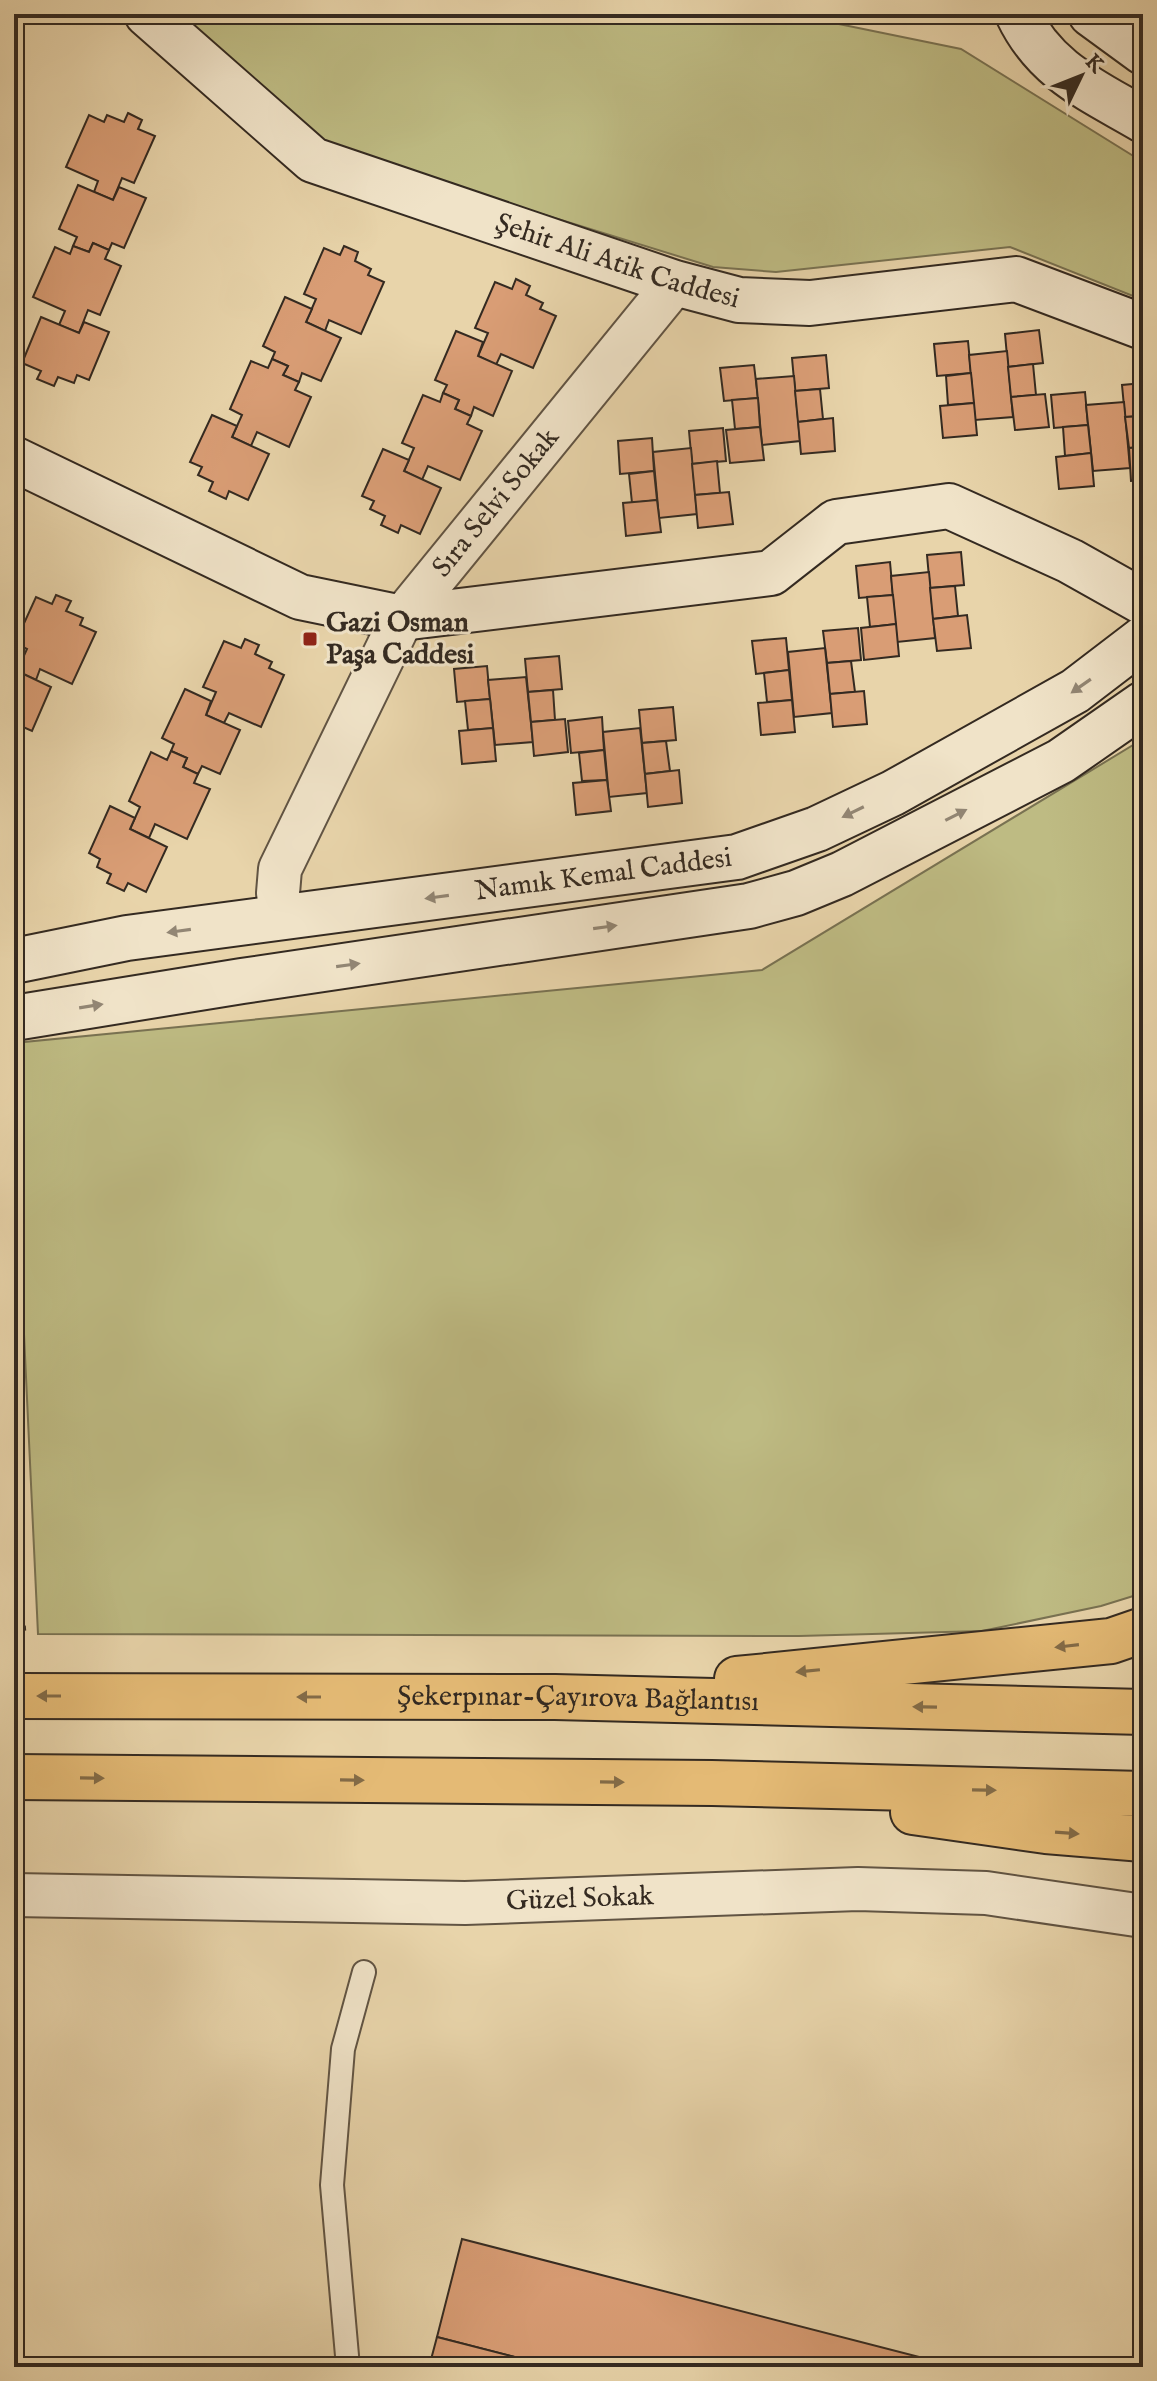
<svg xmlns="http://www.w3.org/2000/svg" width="1157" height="2381" viewBox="0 0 1157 2381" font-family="'IM FELL English',serif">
  <rect width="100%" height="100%" fill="#e8d4aa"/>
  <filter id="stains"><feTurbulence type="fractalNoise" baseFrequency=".0025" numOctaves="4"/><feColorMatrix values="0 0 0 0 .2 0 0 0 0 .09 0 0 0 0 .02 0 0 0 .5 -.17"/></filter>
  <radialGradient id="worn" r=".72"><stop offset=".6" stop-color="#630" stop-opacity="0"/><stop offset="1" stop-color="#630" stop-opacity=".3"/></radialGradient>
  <g fill="#bebb83" stroke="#797252" stroke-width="2">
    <polygon points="171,14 790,14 961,49 1143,162 1143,300 1010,247 776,272 713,267 326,147"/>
    <polygon points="1143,739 1143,1593 1101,1606 982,1631 799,1636 38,1634 14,1120 14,1043 762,970"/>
  </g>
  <g fill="#d99d75" stroke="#342a21" stroke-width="2">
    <polygon points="128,113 142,120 138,129 155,136 134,183 122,178 113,200 94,192 98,181 66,167 89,115 104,122 107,115 124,122"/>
    <polygon points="78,185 113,200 119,187 146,198 124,248 112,243 109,250 93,243 89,252 73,246 77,237 59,229"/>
    <polygon points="93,243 109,250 105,259 121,266 100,315 88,310 79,333 59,325 65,311 33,297 55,247 70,254 73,246 89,252"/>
    <polygon points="344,246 358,252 355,261 371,269 368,275 384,282 361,334 329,320 325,331 306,322 316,299 304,294 324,248 340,255"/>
    <polygon points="516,279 530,286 526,295 543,303 540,309 556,316 533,368 501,354 496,365 478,356 488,333 475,328 495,282 512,289"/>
    <polygon points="285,297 312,309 306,322 341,338 321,381 302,373 299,382 283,375 288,366 272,359 275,352 263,346"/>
    <polygon points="41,317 79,333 84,322 109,332 89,380 77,375 74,383 58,377 54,386 37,379 41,371 22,363"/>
    <polygon points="1039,330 1043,363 1008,367 1005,334"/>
    <polygon points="456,331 483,342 478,356 512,371 493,416 474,407 471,416 455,409 459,400 443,393 447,385 435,380"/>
    <polygon points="968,341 971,373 937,376 934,344"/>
    <polygon points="1007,351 1013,417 975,420 969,355"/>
    <polygon points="826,355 829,388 795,391 792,358"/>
    <polygon points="272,359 288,366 283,375 299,382 295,390 311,397 289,447 257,432 251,446 232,437 242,415 230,409 251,361 268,368"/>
    <polygon points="1033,364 1036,395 1011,397 1008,367"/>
    <polygon points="754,365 758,398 724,401 720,368"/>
    <polygon points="971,373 974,403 948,405 946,376"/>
    <polygon points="794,376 800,441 762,445 756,379"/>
    <polygon points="1143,383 1143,416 1125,417 1122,385"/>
    <polygon points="820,389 823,419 798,422 795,391"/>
    <polygon points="1085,392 1088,425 1054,428 1051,395"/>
    <polygon points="443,393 459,400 455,409 471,416 467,424 482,431 460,480 428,466 422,480 404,471 414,448 402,443 423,395 440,402"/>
    <polygon points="1045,394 1049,427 1015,430 1011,397"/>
    <polygon points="758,398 760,427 735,429 732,400"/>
    <polygon points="1124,402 1130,468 1093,471 1086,405"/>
    <polygon points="974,403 977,435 943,438 940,406"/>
    <polygon points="212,415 237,426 232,437 269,454 248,500 229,491 226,499 209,491 213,482 198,475 202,467 190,462"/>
    <polygon points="1143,416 1143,447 1129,448 1125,417"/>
    <polygon points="833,418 835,451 801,454 798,422"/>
    <polygon points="1088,425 1091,453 1065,456 1063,427"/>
    <polygon points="760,427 764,460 730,463 726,430"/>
    <polygon points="723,428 726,461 692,464 689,431"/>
    <polygon points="652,438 654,471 620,474 618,441"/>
    <polygon points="1143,447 1143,480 1131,481 1129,448"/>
    <polygon points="691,448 697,514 659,518 653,452"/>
    <polygon points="383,449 409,460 404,471 441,488 420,534 401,525 398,533 381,525 385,516 370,509 374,501 362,496"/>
    <polygon points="1091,453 1094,486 1059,489 1056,457"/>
    <polygon points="717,461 720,493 695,495 692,464"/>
    <polygon points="654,471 657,500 632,503 629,474"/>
    <polygon points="729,492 733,524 698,528 695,495"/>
    <polygon points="657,500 661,532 626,536 623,503"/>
    <polygon points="961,552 964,585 930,588 927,555"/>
    <polygon points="890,562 893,595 859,598 856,566"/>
    <polygon points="929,572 935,638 897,642 891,576"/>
    <polygon points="955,586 958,616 933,619 930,588"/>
    <polygon points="56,595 71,601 66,611 83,618 80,625 96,632 72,684 40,669 36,680 17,671 27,649 15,643 36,597 52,604"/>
    <polygon points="893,595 896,624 870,627 867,597"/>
    <polygon points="967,615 971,648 937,651 933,619"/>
    <polygon points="896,624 899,656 864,660 861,628"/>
    <polygon points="858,628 861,660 827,663 823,631"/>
    <polygon points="786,638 789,670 756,674 752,641"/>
    <polygon points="245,639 259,645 255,654 272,662 269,668 284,675 261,727 229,713 224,723 206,715 216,692 203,687 224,641 241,648"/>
    <polygon points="825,648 832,713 794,717 788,652"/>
    <polygon points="14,654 23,658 17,671 51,687 32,731 14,723"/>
    <polygon points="559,656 562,689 528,692 525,659"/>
    <polygon points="851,661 855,692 830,694 827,663"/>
    <polygon points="487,666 490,699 457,702 454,669"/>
    <polygon points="789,670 792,700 767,702 764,673"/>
    <polygon points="526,677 533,742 495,745 488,680"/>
    <polygon points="185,689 211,701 206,715 240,730 220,774 202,766 198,774 183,767 187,758 171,751 174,744 162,738"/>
    <polygon points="553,690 555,720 531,722 528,692"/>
    <polygon points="864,691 867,724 833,727 830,694"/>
    <polygon points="490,699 493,728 468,730 465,701"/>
    <polygon points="792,700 795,732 761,735 758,703"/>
    <polygon points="673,707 676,740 642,743 639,710"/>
    <polygon points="602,717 604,750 571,753 568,721"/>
    <polygon points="565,719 568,752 534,756 531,722"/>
    <polygon points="493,728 496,761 462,764 459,731"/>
    <polygon points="640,728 647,793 609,797 603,732"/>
    <polygon points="666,741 670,771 645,774 642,743"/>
    <polygon points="604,750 607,780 582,781 579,753"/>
    <polygon points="171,751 187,758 183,767 198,774 194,783 210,789 187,839 155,824 149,838 130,829 140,807 129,801 151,752 167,760"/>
    <polygon points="679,770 682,803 648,807 645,774"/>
    <polygon points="607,780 611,811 576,815 573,783"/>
    <polygon points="110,806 135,818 130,829 167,847 146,892 128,883 124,891 107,883 111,874 97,867 100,859 89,853"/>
    <polygon points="462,2239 958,2367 554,2367 437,2337"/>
    <polygon points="437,2337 554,2367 429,2367"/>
  </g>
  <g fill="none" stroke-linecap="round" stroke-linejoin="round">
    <g stroke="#615443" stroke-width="26">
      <polyline id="lane" points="348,2367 332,2185 343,2049 364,1972"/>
    </g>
    <g stroke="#615443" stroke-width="46">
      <g id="street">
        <path id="s1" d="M281 917 278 893 280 869 402 618 675 283"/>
        <path id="s2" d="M14 1895 465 1903 858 1889 986 1893 1143 1916"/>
      </g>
    </g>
    <g stroke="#342a21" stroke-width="48">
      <g id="secondary">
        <path id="s3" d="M147 14 313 160 675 283 739 300 810 303 1016 279 1143 327"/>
        <path d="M1018 14C1045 71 1092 90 1143 120"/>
        <polyline points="1091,14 1143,52"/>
        <polyline points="14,459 300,597 402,618 771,573 836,522 949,506 1070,561 1143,602"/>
        <path id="s4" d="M14 961 127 938 737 857 817 829 893 793 1075 691 1143 639"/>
        <polyline points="14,1018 242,981 749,906 796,893 842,874 1061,761 1143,704"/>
      </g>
    </g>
    <g stroke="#342a21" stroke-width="48">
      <g id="highway">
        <polyline points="737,1679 1111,1641 1143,1630"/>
        <path id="s5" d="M14 1696 555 1697 1143 1712"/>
        <polyline points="14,1777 712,1783 1143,1794"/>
        <polyline points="913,1812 1046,1831 1143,1839"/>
      </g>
    </g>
    <polyline stroke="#342a21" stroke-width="5" stroke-dasharray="6 4" stroke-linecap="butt" points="14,1629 26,1628"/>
    <use href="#lane" stroke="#f0e3c8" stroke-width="22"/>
    <use href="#street" stroke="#f0e3c8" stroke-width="42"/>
    <use href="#secondary" stroke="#f0e3c8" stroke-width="44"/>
    <use href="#highway" stroke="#e4ba75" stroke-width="44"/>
  </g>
  <defs><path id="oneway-solid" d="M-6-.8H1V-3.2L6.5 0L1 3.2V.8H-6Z" transform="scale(2)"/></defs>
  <g fill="#928674">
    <use href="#oneway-solid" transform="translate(1081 686) rotate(145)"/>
    <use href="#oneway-solid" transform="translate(853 812) rotate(154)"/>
    <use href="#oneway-solid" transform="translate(956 815) rotate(-27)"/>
    <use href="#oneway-solid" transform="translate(437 897) rotate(172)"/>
    <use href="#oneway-solid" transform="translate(605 927) rotate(-8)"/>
    <use href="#oneway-solid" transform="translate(179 931) rotate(172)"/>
    <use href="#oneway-solid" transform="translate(348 965) rotate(-8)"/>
    <use href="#oneway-solid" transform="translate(91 1006) rotate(-9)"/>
  </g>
  <g fill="#836b47">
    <use href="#oneway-solid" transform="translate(1067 1646) rotate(173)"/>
    <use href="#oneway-solid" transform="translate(808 1671) rotate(174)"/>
    <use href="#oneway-solid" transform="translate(49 1696) rotate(-180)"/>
    <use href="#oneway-solid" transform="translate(309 1697) rotate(-180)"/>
    <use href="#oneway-solid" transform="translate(925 1707) rotate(-179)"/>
    <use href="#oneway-solid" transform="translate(92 1778) rotate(1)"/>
    <use href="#oneway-solid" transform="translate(352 1780) rotate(1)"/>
    <use href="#oneway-solid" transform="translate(612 1782) rotate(1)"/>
    <use href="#oneway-solid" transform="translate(984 1790) rotate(1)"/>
    <use href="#oneway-solid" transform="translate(1067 1833) rotate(4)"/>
  </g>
  <rect fill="#8f2418" stroke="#f0e3c8" stroke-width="3" x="302" y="631" width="16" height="16" rx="4"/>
  <g text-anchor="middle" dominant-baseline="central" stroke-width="6" stroke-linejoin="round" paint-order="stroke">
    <g font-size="28" fill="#342a21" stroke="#f0e3c8">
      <text stroke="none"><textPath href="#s3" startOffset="542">Şehit Ali Atik Caddesi</textPath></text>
      <text stroke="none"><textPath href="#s1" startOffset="476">Sıra Selvi Sokak</textPath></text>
      <text stroke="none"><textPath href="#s4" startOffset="596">Namık Kemal Caddesi</textPath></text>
      <text stroke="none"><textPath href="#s5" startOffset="564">Şekerpınar-Çayırova Bağlantısı</textPath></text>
      <text stroke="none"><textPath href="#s2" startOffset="566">Güzel Sokak</textPath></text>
    </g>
    <g font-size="28" font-weight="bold" fill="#342a21" stroke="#f0e3c8" text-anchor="start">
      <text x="326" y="623">Gazi Osman<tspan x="326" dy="32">Paşa Caddesi</tspan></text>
    </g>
  </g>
  <rect width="1157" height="2381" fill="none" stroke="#e8d4aa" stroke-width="48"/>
  <rect x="16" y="16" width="1125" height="2349" fill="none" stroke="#342a21" stroke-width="4"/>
  <rect x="24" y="24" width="1109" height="2333" fill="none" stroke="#342a21" stroke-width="2"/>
  <g transform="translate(1081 76) rotate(47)" stroke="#f0e3c8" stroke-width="6" paint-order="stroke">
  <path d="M0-6L14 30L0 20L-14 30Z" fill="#342a21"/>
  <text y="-12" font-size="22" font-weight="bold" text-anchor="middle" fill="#342a21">K</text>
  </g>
  <rect width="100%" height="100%" filter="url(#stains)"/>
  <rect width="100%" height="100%" fill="url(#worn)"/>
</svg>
